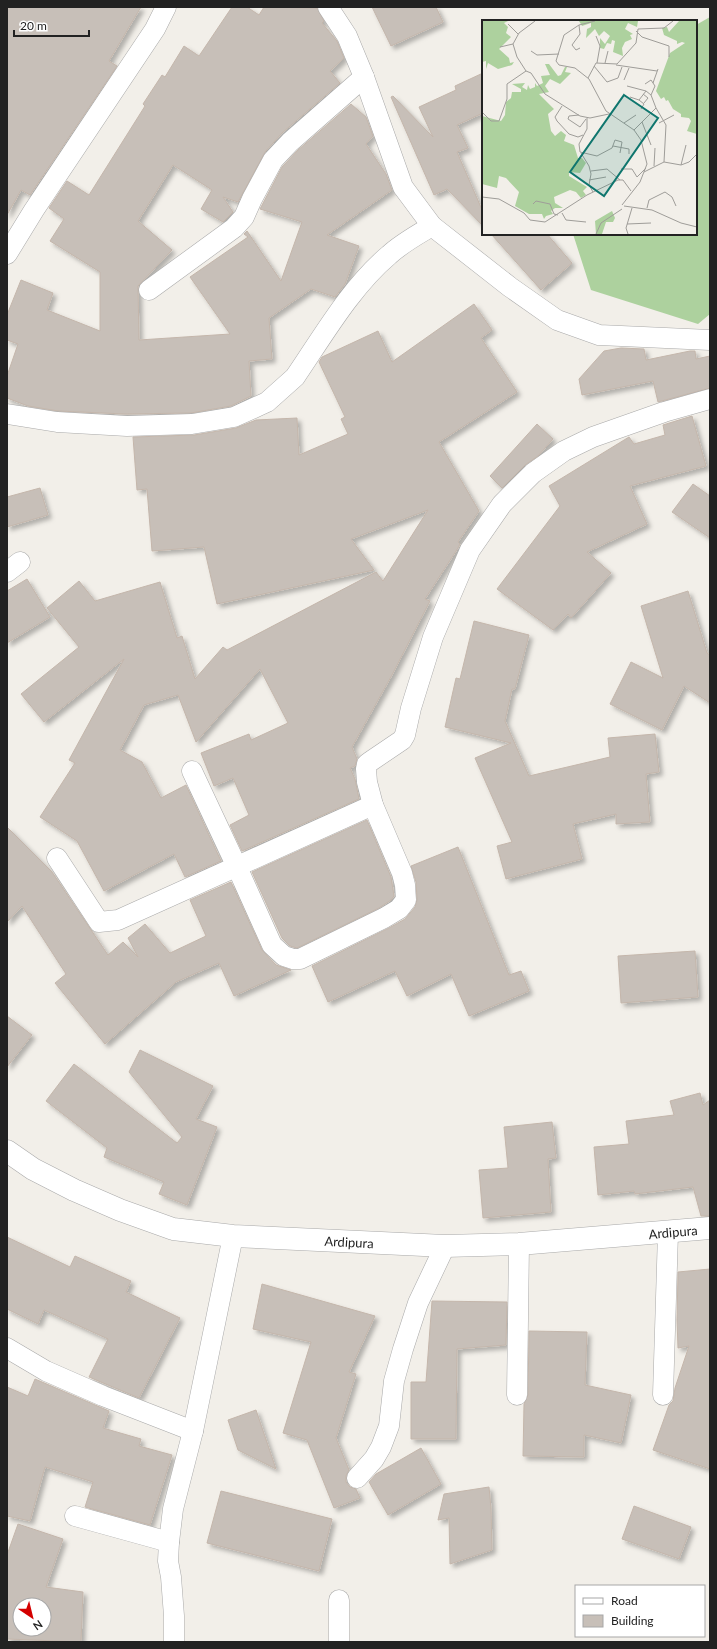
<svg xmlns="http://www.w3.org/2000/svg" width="717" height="1649" viewBox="0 0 717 1649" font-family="Lato,sans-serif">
  <defs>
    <filter id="shadow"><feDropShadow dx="3.5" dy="3.5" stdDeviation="2" flood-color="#0004"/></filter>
  </defs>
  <rect width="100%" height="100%" fill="#f2efe9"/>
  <polygon fill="#add19e" points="710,17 710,314 698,324 591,290 573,234 696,234 696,25"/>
  <g fill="#c7bfb8" stroke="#c4b6ab" fill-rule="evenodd" filter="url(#shadow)">
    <polygon points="7,7 141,7 109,61 117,66 30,195 21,190 7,215"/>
    <polygon points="232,7 247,7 259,15 264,7 317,8 324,21 322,23 337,41 344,58 330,71 340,83 282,133 265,152 238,202 223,197 233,212 223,222 201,209 212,190 173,165 138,221 172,250 138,286 139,340 230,334 190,277 248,237 244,234 247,231 281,281 302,222 260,209 282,167 298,150 351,104 366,117 373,136 366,144 386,174 392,190 327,235 359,246 345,284 335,297 311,289 269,318 272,359 249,361 251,396 231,406 191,413 125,414 58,411 28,406 7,398 7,376 18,344 7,340 7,315 21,280 53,293 47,310 100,331 100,272 50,241 64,219 49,208 67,181 89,195 145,106 143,104 162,75 165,77 184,46 199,56"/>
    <polygon points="372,7 436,7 443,22 391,46"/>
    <polygon points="483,73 483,113 457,125 468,148 457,152 483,212 483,226 447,189 434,195 391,97 393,96 433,137 419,107 456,90 455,86"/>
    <polygon points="491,234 547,234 572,263 541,290"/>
    <polygon points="474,304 492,330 481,338 517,392 439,442 479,511 458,542 460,544 458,548 425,599 430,601 392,675 352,747 357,759 355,766 350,768 355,779 359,799 242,851 230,825 249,815 233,778 214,786 201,753 249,734 251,740 288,723 260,669 196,742 178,695 144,705 120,750 142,762 161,798 186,785 221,861 185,877 174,854 104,891 77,841 40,817 75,763 69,760 124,659 44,722 21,694 79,647 47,608 79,581 95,601 160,582 177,638 182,636 195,679 223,647 227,650 376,572 383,581 428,510 351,539 374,570 217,604 204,547 152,551 147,489 137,490 133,437 194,435 236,428 256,420 297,418 299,455 348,434 341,419 345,417 319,362 322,357 378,331 392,362"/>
    <polygon points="621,348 644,349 646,360 690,351 695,351 696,359 710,356 710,388 658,402 653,381 582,395 579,379 604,351"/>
    <polygon points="692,416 706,466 630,486 647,524 587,552 611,573 571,618 568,614 553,630 497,589 560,506 549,486 629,437 634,444 665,435 663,425"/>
    <polygon points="537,424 553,439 538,456 525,465 502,488 490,476"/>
    <polygon points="693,484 710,496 710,538 672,512"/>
    <polygon points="40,488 48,515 7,527 7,497"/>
    <polygon points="27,579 50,617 7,643 7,591"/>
    <polygon points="688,591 707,653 710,655 710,703 684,686 662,730 610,704 631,662 663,678 641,606"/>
    <polygon points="474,621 529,635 515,689 512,689 505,721 529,776 610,757 608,738 655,734 659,772 646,774 650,822 616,824 616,814 573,824 582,859 506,879 497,846 512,842 475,758 511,743 445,727 456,678 460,679"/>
    <polygon points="367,820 391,877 394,896 391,900 379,908 297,948 290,946 282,938 252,872"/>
    <polygon points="7,827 52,872 108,955 123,942 138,957 128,938 145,924 170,953 206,936 190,900 231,882 262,950 276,965 291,970 234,996 219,963 176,982 105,1044 55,983 66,974 22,906 7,922"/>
    <polygon points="458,847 509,975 521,971 529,991 469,1016 451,974 407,996 395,971 328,1002 312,966 389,928 405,919 415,907 417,900 416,882 411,866"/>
    <polygon points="695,951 698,997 621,1003 618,956"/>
    <polygon points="7,1016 32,1035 7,1067"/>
    <polygon points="140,1050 213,1086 196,1119 217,1127 187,1205 159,1194 164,1182 104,1157 107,1148 46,1101 74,1064 177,1143 182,1137 129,1072"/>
    <polygon points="700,1093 703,1105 710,1100 710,1216 701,1216 693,1187 635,1194 634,1191 598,1195 594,1147 629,1144 626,1121 674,1115 670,1101"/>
    <polygon points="552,1122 556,1158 548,1159 551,1212 483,1218 479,1170 508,1168 504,1127"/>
    <polygon points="7,1237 70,1267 75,1256 131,1281 126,1292 180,1318 139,1398 89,1377 108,1339 44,1310 38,1324 7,1309"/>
    <polygon points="710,1269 710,1469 653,1450 669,1405 673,1401 675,1388 689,1346 678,1348 677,1320 678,1272"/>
    <polygon points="262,1284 375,1316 349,1372 356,1374 336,1438 349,1470 346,1476 346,1482 350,1487 356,1489 360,1498 334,1508 307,1440 283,1433 311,1342 253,1329"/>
    <polygon points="432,1301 507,1302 506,1345 457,1349 456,1439 411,1439 411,1382 426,1382"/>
    <polygon points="529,1331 587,1332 585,1385 631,1395 621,1443 584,1435 584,1457 523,1456 524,1404 528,1395"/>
    <polygon points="35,1379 109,1411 103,1428 141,1439 139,1446 172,1455 150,1525 85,1507 93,1482 45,1467 30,1521 7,1516 7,1387 28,1396"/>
    <polygon points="256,1410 276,1469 238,1450 228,1420"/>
    <polygon points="421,1448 441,1484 388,1515 369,1482 376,1474"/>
    <polygon points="489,1487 491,1508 492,1550 450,1564 449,1518 438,1520 444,1494"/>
    <polygon points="221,1491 332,1519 319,1571 207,1543"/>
    <polygon points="634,1506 691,1527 679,1559 622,1539"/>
    <path d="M18 1524 63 1539 46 1587 83 1592 81 1642 7 1639V1555ZM20 1605H44V1629H20Z"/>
  </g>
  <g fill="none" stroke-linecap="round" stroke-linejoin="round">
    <g stroke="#a9a9a9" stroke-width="21">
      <g id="minor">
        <polyline points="328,7 347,36 364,77 403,187 432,226 510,287 557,320 599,335 710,340"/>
        <polyline points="7,254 34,210 155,29 166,7"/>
        <polyline points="149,290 234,228 244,217 252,199 273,160 290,142 364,77"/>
        <path d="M7 414 57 422 127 426 192 424 234 417 267 402 295 377C323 336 351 287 389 255 402 243 417 235 432 226"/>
        <polyline points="7,572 20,562"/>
        <polyline points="192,771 237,867 272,945 284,956 293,959 300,959 384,918 399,909 406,900 405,885 402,873 373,805 367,782 366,769 367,764 371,761 402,740 405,735 411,708 433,637 470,550 502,504 533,473 564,451 593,437 664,412 710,399"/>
        <polyline points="57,858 99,922 118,920 373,805"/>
        <polyline points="7,1348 46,1371 103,1396 193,1431"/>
        <polyline points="517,1395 519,1244"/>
        <polyline points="663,1395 668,1233"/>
        <polyline points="357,1478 374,1459 381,1447 389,1426 394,1381 403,1349 418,1303 445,1246"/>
        <polyline points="75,1516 169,1542"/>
        <polyline points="174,1642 174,1616 171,1577 168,1561 169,1542 173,1509 193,1431 233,1236"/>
        <polyline points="339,1642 339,1600"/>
      </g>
    </g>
    <g stroke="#a9a9a9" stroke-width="23">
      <polyline id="tertiary" points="7,1151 33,1169 74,1190 120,1210 173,1229 233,1236 445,1246 519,1244 710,1228"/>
    </g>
    <use href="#minor" stroke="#fff" stroke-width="20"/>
    <use href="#tertiary" stroke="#fff" stroke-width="22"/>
  </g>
  <g text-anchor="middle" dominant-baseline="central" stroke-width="3" stroke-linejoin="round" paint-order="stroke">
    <g font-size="13" fill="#222" stroke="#fff">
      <text transform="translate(673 1232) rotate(-5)">Ardipura</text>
      <text transform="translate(349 1242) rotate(3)">Ardipura</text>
    </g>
  </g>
  <g transform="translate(482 20)">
    <rect width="215" height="215" fill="#f2efe9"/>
    <path d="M0 1H26L22 3 26 7 24 13 29 17 17 29 27 38 28 43 32 42 30 45 16 49 6 43 4 49V41L0 42ZM97 1H156L155 7 146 3 143 9 151 14 148 15 150 19 143 22 140 28 141 36 131 32 133 21 130 20 129 24 125 23 122 29 118 28V18L123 24 128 16 122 11 117 16 113 9 104 18 105 9 109 7V3L100 6ZM197 1H215V114L205 111 209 101 207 98 199 97V94L191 89 186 80 184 81 182 77 179 79 174 71 188 33 203 23 200 22 195 24V21L182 15 180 8 185 7 187 12ZM63 44H67L76 56 79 55 83 47H85L83 52 89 53 78 64 68 59 63 66 67 72 57 74 72 89 66 94 69 111 73 116 79 111 84 115 82 121 92 125 96 138H100L104 143 98 153 87 152V156L105 167 101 171 104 175 99 178 94 172 88 170 72 177 73 183 81 188H73L69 191 71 194 64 196 62 199 60 194H47L33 186 37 172 24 158 17 156 15 168 0 164V96L19 101 23 95 24 82 29 78 30 72H39V69L30 64 43 63 40 67 45 70 46 65 48 69 53 67V63L55 66 61 63 59 56 68 55ZM130 191 133 198 131 202H124L120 214H114L113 201Z" fill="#add19e"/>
    <path fill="none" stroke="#9f9d99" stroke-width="1" d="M113 1 97 5 82 15 74 41 77 45 93 48 107 59 124 91 152 110 159 120 165 144 158 162 140 185M26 4 36 14M97 5 98 14 90 25 94 30 98 28M154 11 160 17 187 26V37M114 16 118 26 115 43M18 27 31 24M49 31 55 35 77 34M123 43 126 31M134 45 175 51M112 46 125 62 136 58 140 47M44 51 35 37 31 24 37 13 53 1M106 58 114 43 135 44 154 23 156 9 182 8 191 1M142 60 147 48M171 63 176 49M163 64 169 60 173 66 169 75M145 66 164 71 169 75 174 88 152 110M161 74 166 78 162 83M148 77 157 80 164 71M157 80 162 84 159 89M80 86 73 97 75 101 87 114 96 117 101 115M174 88 184 105 182 142M0 92 9 101H17L25 79V64L44 51 49 53 63 74 98 96 108 98 127 94M97 95 87 96 86 99 98 107 104 99M105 98V109L97 124 98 132 115 136 130 128 133 120 140 122 138 133M160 102 169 125M142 103 154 95M177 103 192 95M131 126 147 129V134M99 133 107 146 109 154 107 165 111 172M199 145 204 125M172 146 173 128M139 149H150L155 157 164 148M109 151 125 149 138 160M162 152 182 142 199 145 207 142 215 134M107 160 124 157M0 177 17 179 42 193 48 200 63 202 105 175 136 160H141L149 171M51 184 54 181 68 184 72 194 76 195M142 186 170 190 199 203 215 207M165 188 167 180 183 172 190 177 194 186M80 193 84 200 104 202M145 204 169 203M114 214 119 203 140 189M146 214 144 208 150 188"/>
    <path fill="#0f766e" fill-opacity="0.15" stroke="#0f766e" stroke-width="2" d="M142 75 176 98 122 176 88 152Z"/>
    <rect width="215" height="215" fill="none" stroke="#222" stroke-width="2"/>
  </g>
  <rect width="717" height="1649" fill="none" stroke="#222222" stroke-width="16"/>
  <rect x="575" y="1585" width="130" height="52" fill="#ffffff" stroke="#a7a7a7"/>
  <rect x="583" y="1598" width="20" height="6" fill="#ffffff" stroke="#a7a7a7"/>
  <text x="611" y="1605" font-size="12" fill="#222222">Road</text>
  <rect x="583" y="1615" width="20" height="12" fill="#c7bfb8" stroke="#a7a7a7"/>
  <text x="611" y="1625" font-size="12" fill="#222222">Building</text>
  <g transform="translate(32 1617) rotate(145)"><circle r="19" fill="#ffffff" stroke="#a7a7a7"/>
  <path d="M0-3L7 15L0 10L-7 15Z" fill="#d40000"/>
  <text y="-6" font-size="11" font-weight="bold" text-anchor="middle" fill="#222222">N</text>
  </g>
  <path d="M14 30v6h75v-6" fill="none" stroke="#222222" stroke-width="2"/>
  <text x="20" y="30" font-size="12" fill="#222222" stroke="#ffffff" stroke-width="3" paint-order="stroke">20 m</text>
</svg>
